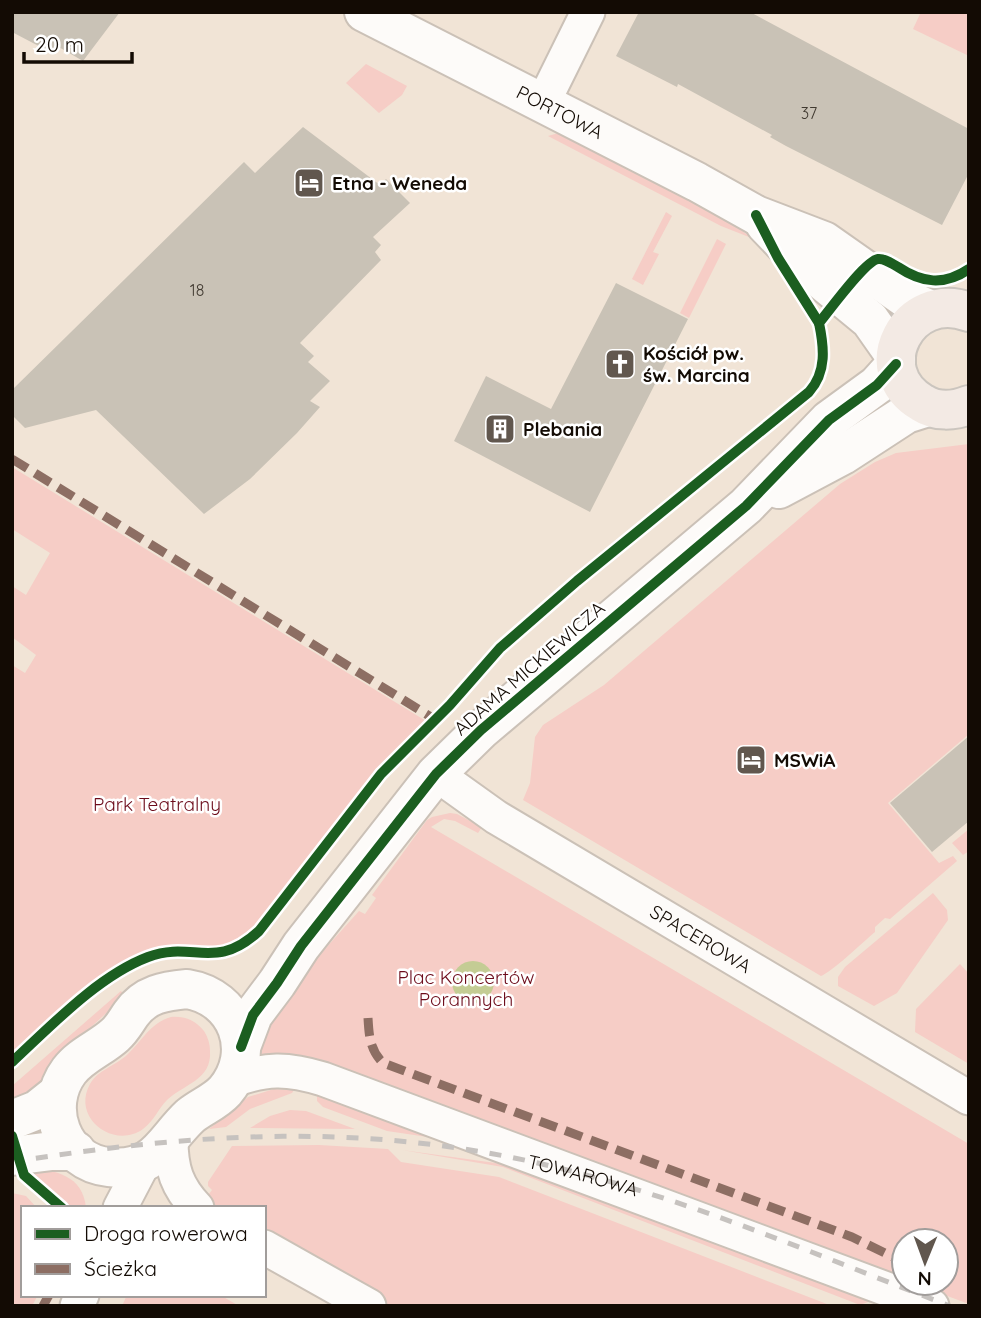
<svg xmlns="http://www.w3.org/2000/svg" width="981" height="1318" viewBox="0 0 981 1318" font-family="Quicksand,sans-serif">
  <rect width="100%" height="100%" fill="#f1e4d6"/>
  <g fill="#f6cdc6">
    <polygon points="921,12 969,12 969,56 913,29"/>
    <polygon points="366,64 407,86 402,95 379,113 346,83"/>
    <polygon points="562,132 720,216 754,239 721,226 548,136"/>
    <polygon points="666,212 672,216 653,252 659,254 643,285 632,279"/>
    <polygon points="717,239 726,244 689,318 680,313"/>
    <path d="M969 444V734L888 803 939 863 953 856 957 861 890 919 885 918 875 927V932C863 942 832 972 821 976L523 800 530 783 535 737 543 725 604 685 840 484 875 462 896 453Z"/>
    <path d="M12 467 426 721 376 769 250 933C213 961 189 938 151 951 97 969 54 1016 12 1053V665L25 673 36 655 12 637V586L26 595 50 553 12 529Z"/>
    <polygon points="450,813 457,814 482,827 478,833 455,821 444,819 431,827 969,1144 969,1304 912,1283 946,1283 946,1241 904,1241 904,1280 260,1055 258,1053 272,1008 359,911 365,914 376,898 372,895 427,820 432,817"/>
    <polygon points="969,829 969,851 963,855 952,843"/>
    <polygon points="933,893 947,910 948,920 897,993 874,1006 838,986 838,977 845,967"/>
    <polygon points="960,964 969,974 969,1064 915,1032 916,1009"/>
    <polygon points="121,991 125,996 55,1060 40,1085 12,1105 12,1086"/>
    <path d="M171 1017C184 1016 195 1020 204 1031 208 1037 210 1044 210 1051 212 1080 184 1084 167 1100 158 1109 154 1121 143 1129 114 1150 71 1118 90 1084 98 1070 115 1066 127 1055 142 1041 150 1023 171 1017Z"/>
    <polygon points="274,1089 294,1090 292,1093 250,1109 226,1127 209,1129 248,1097"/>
    <polygon points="317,1091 448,1140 387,1131 323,1107 317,1101"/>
    <polygon points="290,1110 306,1111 355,1129 250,1128 270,1116"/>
    <polygon points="319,1145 388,1149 401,1162 499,1177 832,1306 390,1306 264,1234 264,1208 221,1208 205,1199 212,1190 208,1186 208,1182 232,1146"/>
    <polygon points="402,1150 518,1166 872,1298 868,1302 860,1305 503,1167"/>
    <path d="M28 1168C55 1170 83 1175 86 1208L69 1207Z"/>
    <polygon points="12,1193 26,1196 37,1208 23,1208 23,1295 38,1295 32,1306 12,1306"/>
    <polygon points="127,1295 220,1295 239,1306 122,1306"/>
  </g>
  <circle fill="#c4cc94" cx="473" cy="982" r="21"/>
  <g fill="#c9c2b6">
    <polygon points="12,12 120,12 83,61 57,46 52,53 12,32"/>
    <polygon points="639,12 750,12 969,129 969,173 942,225 786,146 770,137 772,135 678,84 677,87 616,56"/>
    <polygon points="303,127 380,185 386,179 410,203 373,237 381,245 375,252 381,260 300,343 314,356 308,362 330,381 310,401 320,407 297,433 250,479 204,514 96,410 25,428 12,415 12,390 244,162 255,173"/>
    <polygon points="616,283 688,319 590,512 454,441 486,376 551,409"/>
    <polygon points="969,736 969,821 932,852 890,803"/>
  </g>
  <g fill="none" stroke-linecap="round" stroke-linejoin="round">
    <g stroke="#cbc1b7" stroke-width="37">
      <g id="street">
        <polyline points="543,103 588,12"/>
        <path id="s1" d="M436 774 496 817 969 1098"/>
        <path d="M231 1081C266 1068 287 1068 323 1079L932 1306"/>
        <path d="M171 1140C171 1169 177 1187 197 1208"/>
        <polyline points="120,1208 144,1162"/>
        <polyline points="264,1247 369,1306"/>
        <polyline points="77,1306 82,1295"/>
      </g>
    </g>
    <g stroke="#cbc1b7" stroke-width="42">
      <g id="secondary">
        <path id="s2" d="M364 12 697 182 756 215 824 241 908 300 931 310"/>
        <polyline points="765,224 808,269 870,320 896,357"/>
        <polyline points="779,489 843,455 906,414 928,407"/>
        <path d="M187 989C237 997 258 1052 225 1091 215 1102 201 1107 190 1116 163 1141 156 1172 109 1167 62 1163 42 1107 69 1071 81 1055 101 1048 115 1035 122 1029 126 1021 131 1014 145 994 165 991 187 989Z"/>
        <polyline points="241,1047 253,1015 277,983 301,946 436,774 481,730 746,506 829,420 877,385 896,364"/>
        <polyline points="12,1120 37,1110 57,1094"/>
        <polyline points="12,1156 52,1151 76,1151"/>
      </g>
    </g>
    <g stroke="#cbc5be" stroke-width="42">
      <path id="primary" d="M969 312C908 289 866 370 922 403 936 412 954 411 969 405"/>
    </g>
    <use href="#street" stroke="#fdfbf9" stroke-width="33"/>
    <use href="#secondary" stroke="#fdfbf9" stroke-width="38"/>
    <use href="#primary" stroke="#f3eae4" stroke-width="38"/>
    <path stroke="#c6c2bf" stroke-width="5" stroke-dasharray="12 12" stroke-linecap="butt" id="s3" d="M12 1162C193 1133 361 1122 542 1164 682 1196 816 1255 950 1306"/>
    <g stroke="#8d6e63" stroke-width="9" stroke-dasharray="18 9" stroke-linecap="butt">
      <polyline points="12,459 431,717 444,727"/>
      <path d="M368 1018C369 1036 370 1050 383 1063L852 1237 893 1257"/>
      <polyline points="43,1306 49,1295"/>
    </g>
    <g stroke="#fff" stroke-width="15">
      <g id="cycleway">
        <polyline points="756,215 778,258 819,323"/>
        <polyline points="241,1047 253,1015 277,983 301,946 436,774 481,730 746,506 829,420 877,385 896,364"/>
        <path d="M12 1062C51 1026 98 976 148 957 193 940 215 972 259 931L381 774 450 705 500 648 577 581 809 392C827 372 824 347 819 323 829 311 865 261 878 259 885 258 892 264 898 267 922 283 944 286 969 269"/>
        <polyline points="12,1136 24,1175 62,1208"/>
      </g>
    </g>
    <use href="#cycleway" stroke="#1b5e20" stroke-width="10"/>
  </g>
  <defs>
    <g id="hotel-square" transform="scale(1.575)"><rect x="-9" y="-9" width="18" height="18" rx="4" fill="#61574e" stroke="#fff"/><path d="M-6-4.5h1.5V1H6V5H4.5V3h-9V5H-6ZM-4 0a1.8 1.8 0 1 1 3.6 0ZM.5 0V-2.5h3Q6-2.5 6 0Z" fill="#fff"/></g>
    <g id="church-square" transform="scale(1.575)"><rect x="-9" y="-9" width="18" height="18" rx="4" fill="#61574e" stroke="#fff"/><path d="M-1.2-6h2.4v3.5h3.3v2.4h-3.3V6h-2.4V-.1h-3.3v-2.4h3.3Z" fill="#fff"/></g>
    <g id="building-square" transform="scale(1.575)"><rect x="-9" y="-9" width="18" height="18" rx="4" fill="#61574e" stroke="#fff"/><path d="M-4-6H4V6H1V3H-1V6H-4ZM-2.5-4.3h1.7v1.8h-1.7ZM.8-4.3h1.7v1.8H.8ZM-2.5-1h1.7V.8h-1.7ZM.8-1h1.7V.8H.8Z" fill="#fff"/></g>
  </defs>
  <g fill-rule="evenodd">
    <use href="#hotel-square" x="309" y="183"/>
    <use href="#church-square" x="620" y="364"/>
    <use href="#building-square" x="500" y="429"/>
    <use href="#hotel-square" x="751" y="760"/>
  </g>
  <g text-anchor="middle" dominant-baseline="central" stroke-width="5" stroke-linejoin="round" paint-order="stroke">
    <g font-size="16" fill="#403930">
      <text x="809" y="113">37</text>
      <text x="197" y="290">18</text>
    </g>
    <g font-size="19" fill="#130b04" stroke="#fff">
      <text stroke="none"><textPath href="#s2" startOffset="220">PORTOWA</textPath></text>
      <text transform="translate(529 668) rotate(-41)">ADAMA MICKIEWICZA</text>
      <text stroke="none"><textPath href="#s1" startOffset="312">SPACEROWA</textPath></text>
      <text stroke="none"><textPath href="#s3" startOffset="576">TOWAROWA</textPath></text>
    </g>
    <g font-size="19" font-weight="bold" fill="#130b04" stroke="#fff" text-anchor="start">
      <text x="332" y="183">Etna - Weneda</text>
      <text x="643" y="353">Kościół pw.<tspan x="643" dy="22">św. Marcina</tspan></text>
      <text x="523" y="429">Plebania</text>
      <text x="774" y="760">MSWiA</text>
    </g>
    <g font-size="19" fill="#6d0c1b" stroke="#fff">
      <text x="157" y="804">Park Teatralny</text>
      <text x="466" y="977">Plac Koncertów<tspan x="466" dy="22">Porannych</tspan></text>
    </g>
  </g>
  <rect width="981" height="1318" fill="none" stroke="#130b04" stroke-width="28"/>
  <rect x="21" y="1206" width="245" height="91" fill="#ffffff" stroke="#a19d9b" stroke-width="2"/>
  <rect x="35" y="1229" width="35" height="10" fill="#1b5e20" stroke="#a19d9b" stroke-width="2"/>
  <text x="84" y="1241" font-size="21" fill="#130b04">Droga rowerowa</text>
  <rect x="35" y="1264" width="35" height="10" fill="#8d6e63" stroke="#a19d9b" stroke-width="2"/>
  <text x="84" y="1276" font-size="21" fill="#130b04">Ścieżka</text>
  <g transform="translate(925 1262) rotate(181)"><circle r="33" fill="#ffffff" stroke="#a19d9b" stroke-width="2"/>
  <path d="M0-5L12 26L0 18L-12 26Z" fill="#61574e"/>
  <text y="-10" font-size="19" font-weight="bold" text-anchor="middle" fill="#130b04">N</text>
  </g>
  <path d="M24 52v10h108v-10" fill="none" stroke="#130b04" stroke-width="3.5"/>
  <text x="35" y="52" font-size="21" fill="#130b04" stroke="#ffffff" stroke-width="5" paint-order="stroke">20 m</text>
</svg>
